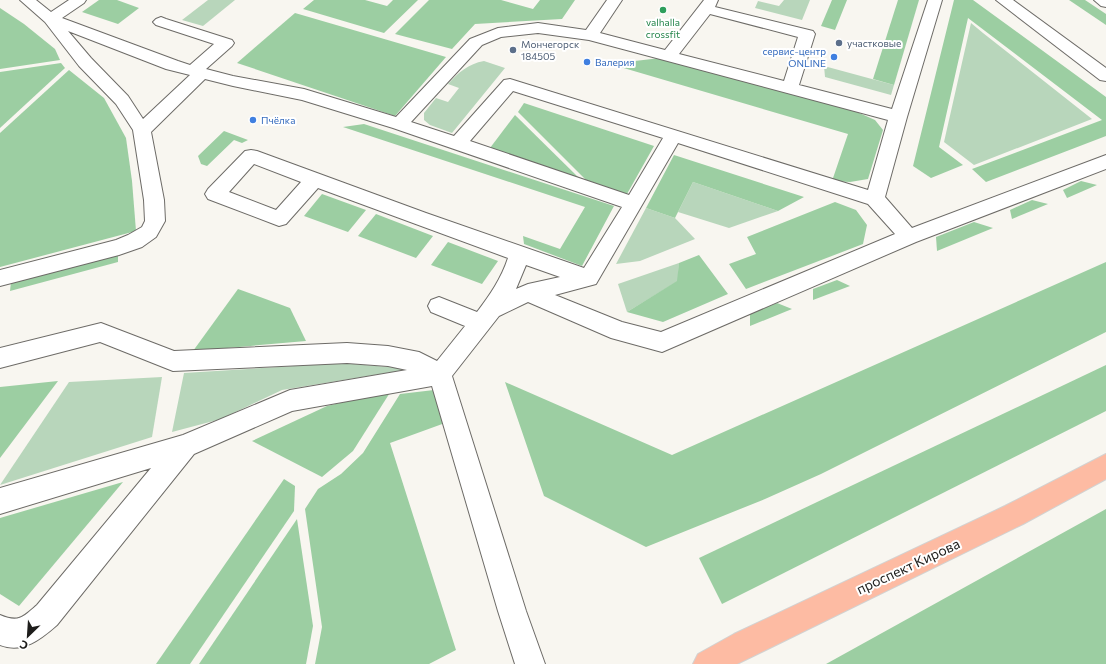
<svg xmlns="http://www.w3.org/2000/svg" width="1106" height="664" viewBox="0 0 1106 664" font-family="Commissioner,sans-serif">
  <rect width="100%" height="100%" fill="#f8f6f0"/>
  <g fill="#b8d6bb">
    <polygon points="208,0 235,0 203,26 182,20"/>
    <polygon points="784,0 810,0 802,20 755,8 758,1 779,6"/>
    <polygon points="971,23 983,33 1092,119 974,165 944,142"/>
    <path d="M484 61 505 68 452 133 430 125 424 120V113L436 98 448 102 459 88 448 84C459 72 468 64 484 61Z"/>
    <polygon points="824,66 894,85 891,95 825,77"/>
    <polygon points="693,182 778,211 729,228 678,212"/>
    <polygon points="646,208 675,218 695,239 640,261 616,264"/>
    <polygon points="679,263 678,281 627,312 618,284"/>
    <polygon points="342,363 411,369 282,390 221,419 172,432 184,373"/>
    <polygon points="162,377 152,437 0,485 69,382"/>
  </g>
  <g fill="#9ccea2">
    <polygon points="99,0 117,0 139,8 118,24 82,12"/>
    <polygon points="314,0 365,0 387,6 393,0 418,0 384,33 303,9"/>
    <polygon points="429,0 501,0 533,9 540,0 575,0 562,19 475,24 452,49 395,34"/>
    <polygon points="832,0 847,0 835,30 821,26"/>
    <polygon points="898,0 919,0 894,85 873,79"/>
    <polygon points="954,0 973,0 1106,97 1106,136 986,182 972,169 1102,120 968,18 939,147 963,165 931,178 913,166"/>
    <polygon points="1069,0 1085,0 1106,14 1106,25"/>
    <polygon points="0,8 24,24 55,49 60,60 0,69"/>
    <polygon points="295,13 446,57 395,116 237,63"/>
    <polygon points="660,58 857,112 875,120 883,130 868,179 850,182 832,181 848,134 610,64"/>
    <polygon points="61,63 65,68 0,128 0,72"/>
    <polygon points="69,70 104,98 126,138 132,181 136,231 0,267 0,133"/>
    <polygon points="524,103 654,146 627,194 586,180 518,112"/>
    <polygon points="515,115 579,178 490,148"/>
    <polygon points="364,124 614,206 582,266 524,244 523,236 560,249 585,207 343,127"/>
    <polygon points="224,131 248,140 242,143 234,140 207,166 201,164 198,156"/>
    <polygon points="674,155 804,197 778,211 693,182 675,218 646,208"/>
    <polygon points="1081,181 1097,185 1067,198 1063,190"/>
    <polygon points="322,194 366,210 348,232 304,216"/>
    <polygon points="1032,200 1048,204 1012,219 1010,210"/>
    <polygon points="835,202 856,210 867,225 863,244 746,289 729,264 756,254 747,237"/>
    <polygon points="376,214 433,236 416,258 358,236"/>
    <polygon points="974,222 993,228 937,251 936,237"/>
    <polygon points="448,242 498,261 482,284 431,265"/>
    <polygon points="118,255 118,262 10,291 11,282"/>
    <polygon points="699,255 728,294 663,322 627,312 677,281 679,263"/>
    <polygon points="1106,262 1106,332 821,474 765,499 646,547 544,496 505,382 672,455"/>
    <polygon points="837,280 850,286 813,300 813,289"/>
    <polygon points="238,289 290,308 306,341 193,351"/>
    <polygon points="777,303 792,309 750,326 750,314"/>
    <polygon points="1106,365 1106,411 722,604 699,558"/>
    <polygon points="58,381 0,458 0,387"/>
    <polygon points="434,390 445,423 390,443 456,650 429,664 315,664 322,627 305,509 318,489 341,474 363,453 400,394"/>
    <polygon points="391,391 353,451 322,477 252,441 327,406"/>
    <polygon points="284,479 295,486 294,511 190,664 156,664"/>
    <polygon points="123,482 19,606 0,594 0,518"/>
    <polygon points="1106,509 1106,664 826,664"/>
    <polygon points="297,519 313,626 306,664 199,664"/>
  </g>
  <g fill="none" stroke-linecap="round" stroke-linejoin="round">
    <g stroke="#6d6b67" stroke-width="2">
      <g id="minor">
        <path d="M20 0H36L51 12 69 0H86L84 3 62 18 178 61 190 65 214 44 156 25 153 22 156 19 161 17 166 19 232 40 234 43 232 46 206 69 233 76 304 89 396 117 470 39 498 28 538 23 586 30 607 0H622L600 33 665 50 704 0H718L715 7 813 31 815 34 799 85 892 109 928 0H942L907 117 885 197 912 228 1106 155V169L916 242 662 352 611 338 528 302 499 316 452 376 526 611 545 664H515L498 611 432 386 292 411 194 454 57 625C41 639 23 654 0 645V615C19 623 23 617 37 605L151 468 0 514V488L183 435 290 390 407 370 388 366 347 363 173 371 100 342 0 368V348L101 323 174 351 347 343 388 346 419 352 437 361 465 326 431 312 428 306 431 300 439 297 477 312C490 295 501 279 508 258L318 188 286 224 279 226 208 199 205 194 208 189 245 151 251 150 257 151 426 213 584 268 622 207 393 128 302 100 233 86 205 79 151 132 164 200 165 221 156 237 142 247 119 255 0 286V270L116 240 128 235 142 227 145 221 144 200 133 130 116 104 79 66 45 22ZM710 14 798 37 784 81 679 54ZM68 31 166 69 190 75 143 119 128 96 91 58ZM538 33 589 40 888 120 868 190 510 79 504 80 454 136 411 122 482 45 501 37ZM513 91 663 138 629 195 470 141ZM678 143 868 204 895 234 661 332 622 322 555 295 596 284ZM254 164 301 182 276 210 229 192ZM526 265 560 277 528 284 516 289Z"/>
        <polygon points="996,0 1013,0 1106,68 1106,81 1100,80"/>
        <polygon points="1094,0 1106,0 1106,7 1101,6"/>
      </g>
    </g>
    <g stroke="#d2d2d1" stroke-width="2">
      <polygon id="major" points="1106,454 1106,479 1023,524 737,664 693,664 698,654 734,634 1005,506"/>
    </g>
    <use href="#minor" fill="#fff" fill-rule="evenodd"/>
    <use href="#major" fill="#fdbba3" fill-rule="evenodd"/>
  </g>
  <circle fill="#2e9e5b" stroke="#fff" stroke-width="1.5" cx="663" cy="10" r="4"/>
  <g fill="#5c6f8a" stroke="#fff" stroke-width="1.5">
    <circle cx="839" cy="43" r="4"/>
    <circle cx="513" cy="50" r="4"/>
  </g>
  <g fill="#3f7fe0" stroke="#fff" stroke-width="1.5">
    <circle cx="834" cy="57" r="4"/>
    <circle cx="587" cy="62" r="4"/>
    <circle cx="253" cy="120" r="4"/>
  </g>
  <g text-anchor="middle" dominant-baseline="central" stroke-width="4" stroke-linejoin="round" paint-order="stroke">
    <g font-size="10" fill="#27864d" stroke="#fff">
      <text x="663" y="22">valhalla<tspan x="663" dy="12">crossfit</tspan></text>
    </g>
    <g font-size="10" fill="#4e5e75" stroke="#fff" text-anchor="start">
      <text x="847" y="43">участковые</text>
      <text x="521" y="44">Мончегорск<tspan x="521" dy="12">184505</tspan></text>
    </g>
    <g font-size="10" fill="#366cbe" stroke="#fff" text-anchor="start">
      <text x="826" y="51" text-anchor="end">сервис-центр<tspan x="826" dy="12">ONLINE</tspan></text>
      <text x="595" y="62">Валерия</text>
      <text x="261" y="120">Пчёлка</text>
    </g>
    <g font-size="14" fill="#1e1d1b" stroke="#fff">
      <text transform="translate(908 566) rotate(-25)">проспект Кирова</text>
    </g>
  </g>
  <g transform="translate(28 636) rotate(205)" stroke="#ffffff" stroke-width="3" paint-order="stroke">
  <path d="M0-3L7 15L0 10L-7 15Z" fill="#1e1d1b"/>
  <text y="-6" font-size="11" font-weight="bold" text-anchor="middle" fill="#1e1d1b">С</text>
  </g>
</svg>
